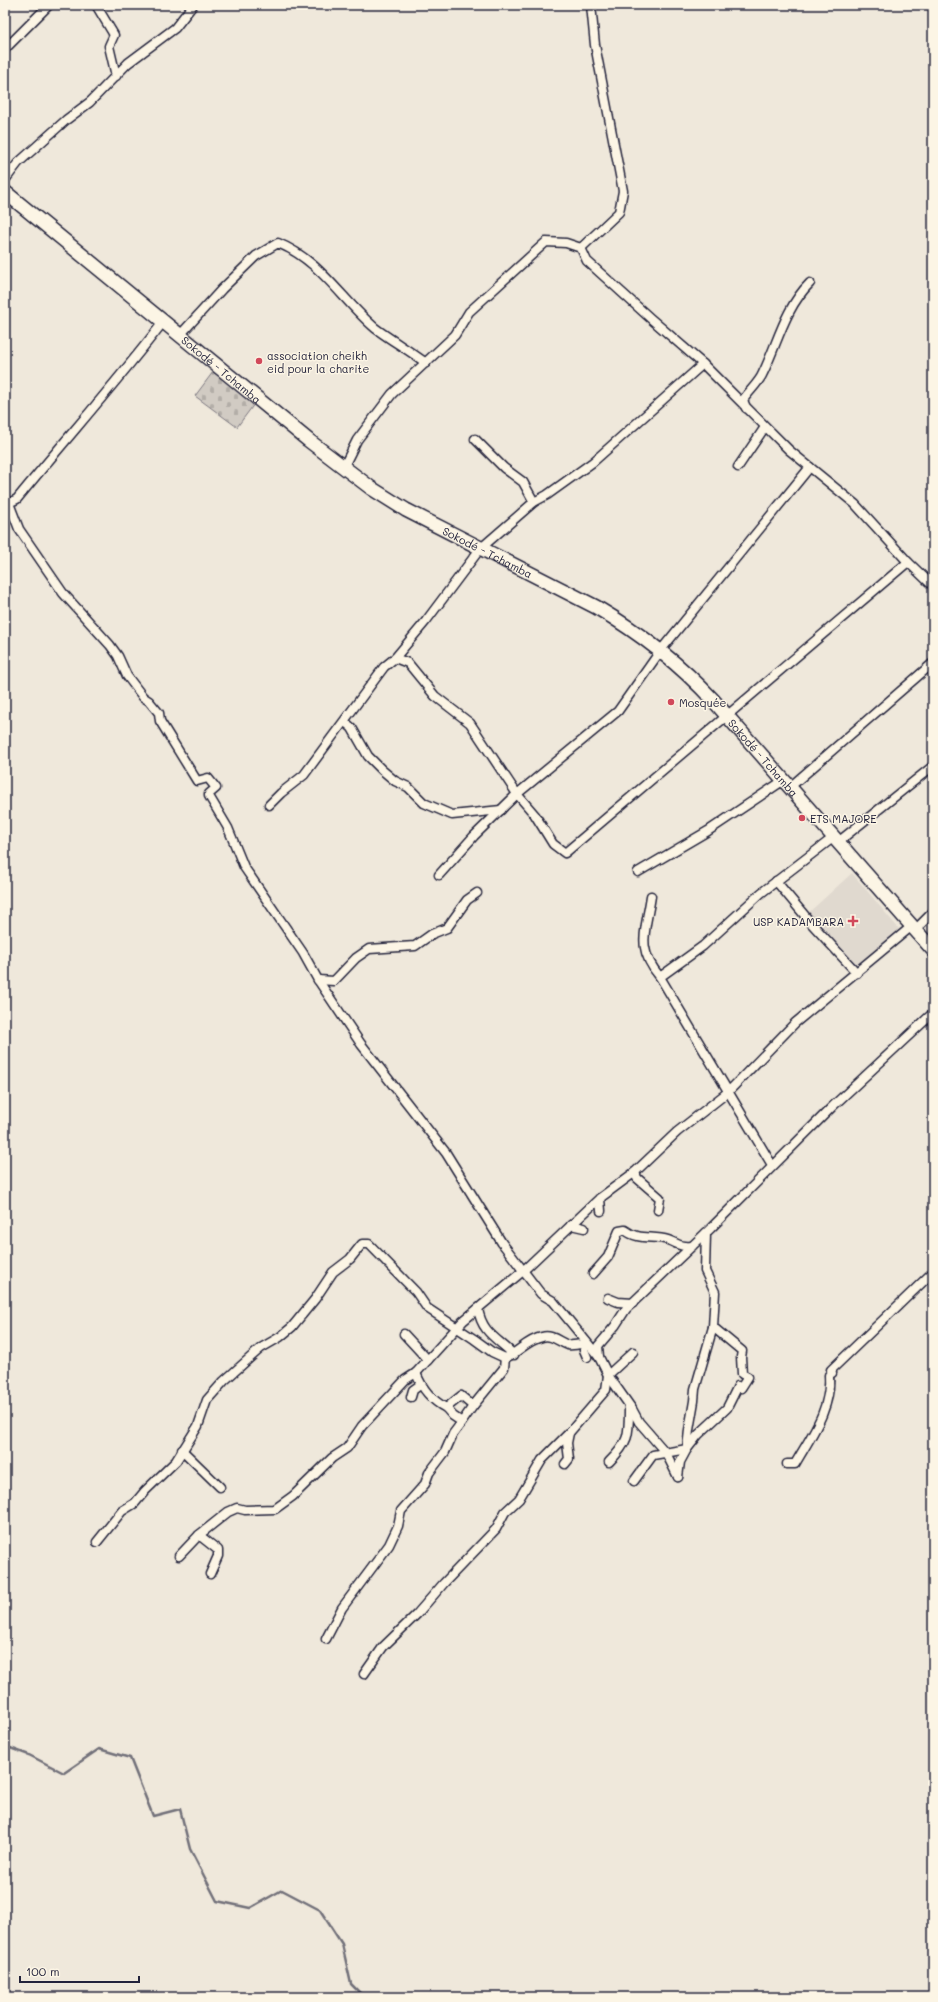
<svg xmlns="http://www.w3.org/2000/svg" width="938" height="2002" viewBox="0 0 938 2002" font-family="Mali,sans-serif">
  <defs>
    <pattern id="cemetery-stones" width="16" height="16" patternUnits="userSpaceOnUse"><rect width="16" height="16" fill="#d1cbc3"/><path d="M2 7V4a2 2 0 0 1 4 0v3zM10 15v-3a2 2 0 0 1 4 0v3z" fill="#b3aea8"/></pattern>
  </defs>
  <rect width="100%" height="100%" fill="#efe8db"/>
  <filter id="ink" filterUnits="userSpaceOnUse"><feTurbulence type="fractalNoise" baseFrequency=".025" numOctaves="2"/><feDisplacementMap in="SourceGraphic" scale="8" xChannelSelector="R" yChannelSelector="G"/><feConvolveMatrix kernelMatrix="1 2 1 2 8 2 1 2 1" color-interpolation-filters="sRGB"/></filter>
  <g filter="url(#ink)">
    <polygon fill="#e0d9cf" points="852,873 899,929 857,967 807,914"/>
    <polygon fill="url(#cemetery-stones)" stroke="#7a767f" points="213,372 255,403 237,427 195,396"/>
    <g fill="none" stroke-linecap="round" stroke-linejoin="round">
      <polyline stroke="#716f79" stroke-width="2.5" points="5,1746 29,1755 64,1773 99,1749 130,1758 153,1816 180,1809 190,1849 217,1901 250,1908 282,1890 320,1910 342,1944 351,1984 364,1997"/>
      <g stroke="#22223b" stroke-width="11">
        <g id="street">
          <polyline points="96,5 114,35 109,46 116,76"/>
          <polyline points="5,49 49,5"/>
          <polyline points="5,180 18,163 66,120 90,102 128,63 175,28 193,5"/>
          <polyline points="581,248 619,212 623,191 595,45 591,5"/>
          <path d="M164 321C117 382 66 439 17 499L9 503 19 529 63 593 110 645 118 656 127 676 143 697 149 701 159 713 160 721 197 781 208 778 216 788 209 794V796L228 828 244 867 303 953 318 980 361 1044 446 1153 502 1243 541 1294 553 1301 599 1357 608 1375 632 1409 639 1422 666 1453 678 1477"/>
          <path d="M181 334 222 289 256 256 278 243C320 260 342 300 375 328 391 340 410 351 426 363"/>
          <path d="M746 408 743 400C749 391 759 383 763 373 778 342 785 308 810 283"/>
          <polyline points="475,439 504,468 523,482 534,502"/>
          <polyline points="738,467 765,427"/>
          <polyline points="343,468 357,440 392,394 455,335 469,312 546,242 566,243 581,248 587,261 650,318 703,364 789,450 855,504 908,562 933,586"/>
          <polyline points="395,658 426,621 480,549 534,502 547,495 593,462 703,364"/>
          <polyline points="345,722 352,728 368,756 382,770 395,781 408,787 424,803 452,815 501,810"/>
          <polyline points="790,787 933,663"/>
          <polyline points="269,805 281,793 304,775 384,667 395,658 408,663 435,696 470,723 517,794 535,815 553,844 565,853 908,562"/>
          <polyline points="838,842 933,766"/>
          <polyline points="638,872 708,831 784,780"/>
          <polyline points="439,875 474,836 517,794 618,711 661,650 810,467"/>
          <polyline points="776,881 811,923 857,973"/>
          <path d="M651 896C646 931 635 947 660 977"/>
          <polyline points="915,930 933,912"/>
          <polyline points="318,980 334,981 356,958 369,949 415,946 432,934 447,928 467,900 477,893"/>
          <polyline points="772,1165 660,977 703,946 761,893 834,837"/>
          <polyline points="635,1172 637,1178 660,1198 658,1210"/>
          <polyline points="600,1198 601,1211"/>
          <polyline points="571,1225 584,1228"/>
          <path d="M593 1274 608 1257 619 1231 625 1230C639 1241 653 1235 668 1240 679 1244 679 1247 692 1246"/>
          <polyline points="608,1298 618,1302 633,1303"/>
          <path d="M478 1309C482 1333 497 1338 514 1355"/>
          <polyline points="404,1334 428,1360"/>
          <polyline points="599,1357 598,1346 615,1326 626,1309 711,1228 833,1106 933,1013"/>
          <path d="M416 1373C422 1389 431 1400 446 1408"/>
          <polyline points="411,1397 413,1390 420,1385"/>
          <polyline points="462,1422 473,1406"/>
          <polyline points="182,1450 220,1487"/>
          <path d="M609 1462C630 1441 629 1434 629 1406"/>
          <polyline points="565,1464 569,1459 567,1443 569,1433 606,1390 608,1375 633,1352"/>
          <path d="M787 1464H795C811 1436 832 1408 829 1375L832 1373 831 1370 933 1272"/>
          <polyline points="678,1477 680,1462 687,1449 689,1430 694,1401 695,1389 713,1327"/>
          <polyline points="634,1481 653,1455 687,1449 698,1435 727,1408 738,1386 741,1388 748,1377 742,1374 741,1357 742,1351 713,1327 715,1292 705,1271 706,1233"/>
          <path d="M97 1542 122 1511 135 1503 145 1491 176 1461 198 1426 207 1400 224 1381 261 1348 280 1337 292 1327 315 1299 333 1272 350 1259 362 1244H369L416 1292 427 1308 474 1339 492 1352 505 1358C518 1353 527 1340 542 1337 552 1334 559 1342 568 1345 573 1346 581 1344 586 1343L584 1350 587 1357"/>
          <polyline points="179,1556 199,1535"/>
          <polyline points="210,1574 218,1556 218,1550 199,1535 228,1512 237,1508 245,1510 275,1509 293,1496 332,1458 347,1448 362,1426 405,1380 416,1373 463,1321 523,1271 600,1198 635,1172 677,1132 728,1092 795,1023 912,926"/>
          <polyline points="326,1639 342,1608 389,1545 398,1526 401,1511 425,1484 429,1473 445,1452 453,1434 462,1422 453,1416 446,1408 461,1396 473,1406 504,1368 505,1358"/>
          <polyline points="364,1674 383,1647 417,1614 444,1583 496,1529 505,1512 519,1499 542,1460 569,1433"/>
        </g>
      </g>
      <g stroke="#22223b" stroke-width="16">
        <g id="primary">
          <path id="s1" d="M5 192 308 440 371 488 406 510 596 607C640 633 679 663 714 701L933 950"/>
        </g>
      </g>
      <use href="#street" stroke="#fcf5e5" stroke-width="8"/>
      <use href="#primary" stroke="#fcf5e5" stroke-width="13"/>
    </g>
  </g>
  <g fill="#d1495b" stroke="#fcf5e5" stroke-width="1.5">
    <circle cx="259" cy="361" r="4"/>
    <circle cx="671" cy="702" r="4"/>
    <circle cx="802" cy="818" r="4"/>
    <path d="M851 915h4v4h4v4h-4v4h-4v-4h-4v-4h4z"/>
  </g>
  <g text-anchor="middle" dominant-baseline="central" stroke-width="3" stroke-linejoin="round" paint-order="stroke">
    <g font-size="11" fill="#22223b" stroke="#fcf5e5" text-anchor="start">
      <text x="267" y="355">association cheikh<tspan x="267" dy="13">eid pour la charite</tspan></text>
      <text x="679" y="702">Mosquée</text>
      <text x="810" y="818">ETS MAJORE</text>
      <text x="844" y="921" text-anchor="end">USP KADAMBARA</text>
    </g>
    <g font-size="11" fill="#22223b" stroke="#fcf5e5">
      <text stroke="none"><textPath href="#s1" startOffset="280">Sokodé - Tchamba</textPath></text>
      <text stroke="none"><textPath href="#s1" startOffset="604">Sokodé - Tchamba</textPath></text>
      <text stroke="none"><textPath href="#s1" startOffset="952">Sokodé - Tchamba</textPath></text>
    </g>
  </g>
  <rect width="938" height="2002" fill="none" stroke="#fcf5e5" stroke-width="20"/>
  <rect x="10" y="10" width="918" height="1982" fill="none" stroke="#22223b" stroke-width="1.5" filter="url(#ink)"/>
  <path d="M20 1976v6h119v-6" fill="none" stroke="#22223b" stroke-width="2"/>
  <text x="26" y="1976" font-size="12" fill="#22223b" stroke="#fcf5e5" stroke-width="3" paint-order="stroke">100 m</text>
</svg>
